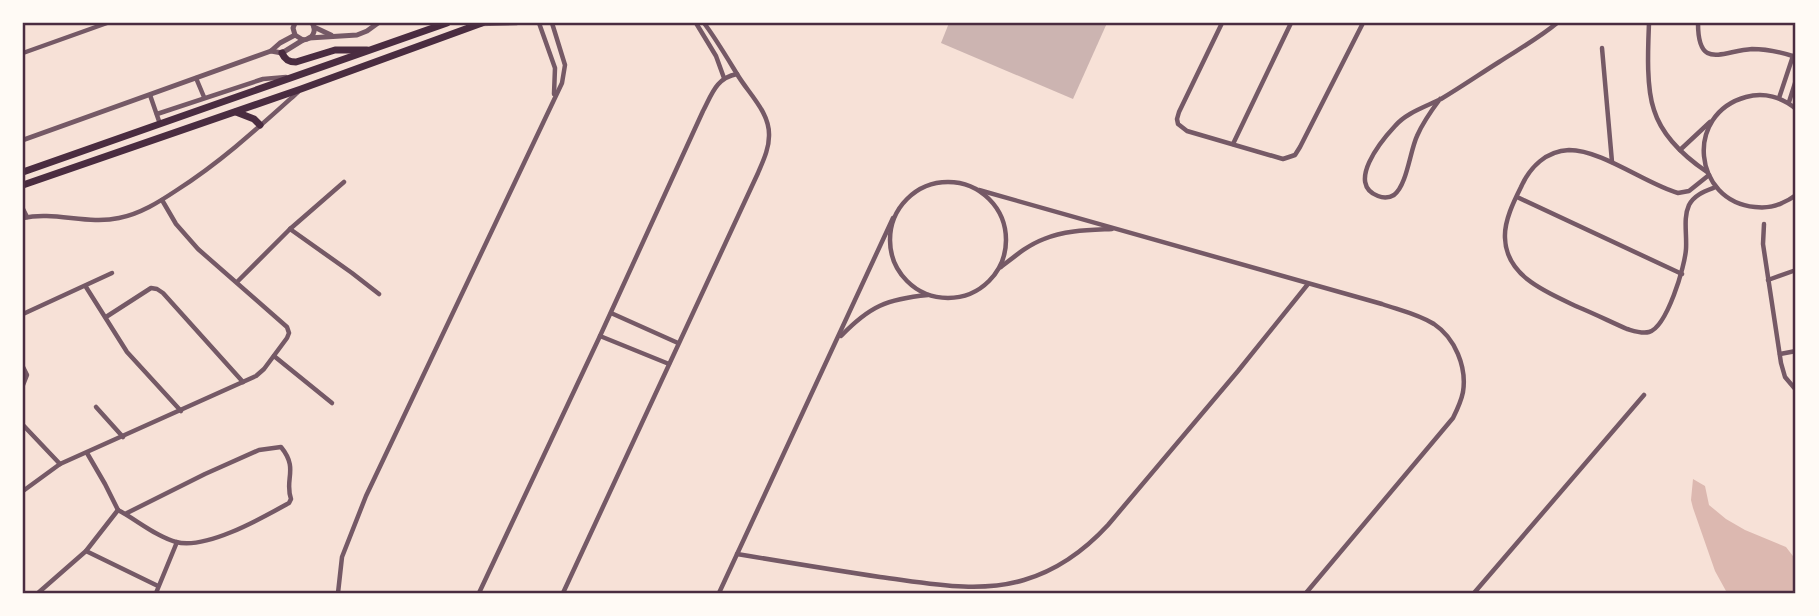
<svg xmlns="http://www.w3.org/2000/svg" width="1819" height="616" viewBox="0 0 1819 616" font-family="'Crimson Pro',serif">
  <rect width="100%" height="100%" fill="#f7e1d7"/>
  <polygon fill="#dcb8b0" points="1693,479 1705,486 1709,505 1726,519 1745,530 1786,547 1796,560 1796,593 1725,593 1726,591 1715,571 1693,508 1691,500"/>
  <polygon fill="#ccb4b1" points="949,23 1107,23 1073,99 941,43"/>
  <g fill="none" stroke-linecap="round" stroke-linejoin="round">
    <g stroke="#755966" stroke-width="4.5">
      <polyline points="539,23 555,68 554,94"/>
      <polyline points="696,23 716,56 724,78"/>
      <polyline points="1222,23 1179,112 1177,119 1178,124 1187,131 1283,159 1295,155 1300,147 1363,23"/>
      <path d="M1649 23C1648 48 1646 87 1654 110 1662 136 1685 157 1707 172"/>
      <path d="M1698 23C1698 71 1722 51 1752 49 1768 49 1781 52 1796 57"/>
      <polyline points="479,24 517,23"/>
      <polyline points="1602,48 1612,162"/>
      <polyline points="23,53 107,23"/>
      <polyline points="196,78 204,97"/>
      <polyline points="150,95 160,124"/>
      <polyline points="1779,98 1793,56"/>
      <path d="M1440 99C1431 111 1423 122 1417 136 1410 151 1407 185 1394 195 1389 198 1383 198 1378 196 1346 184 1381 141 1395 126 1406 113 1425 107 1441 99 1461 87 1480 74 1499 62 1519 49 1539 38 1557 23"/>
      <polyline points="1789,102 1796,80"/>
      <path d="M1796 109C1782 97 1764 92 1746 97 1684 114 1693 201 1755 207 1764 208 1774 207 1782 203 1787 201 1792 198 1796 195"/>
      <polyline points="157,114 263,79 286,77"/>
      <polyline points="1233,144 1291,23"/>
      <polyline points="1680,150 1710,122"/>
      <path d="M1709 175 1689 191 1678 193C1646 184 1602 150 1569 150 1546 151 1530 167 1521 187 1514 201 1504 221 1505 238 1506 277 1548 293 1578 307 1595 314 1611 322 1627 329 1634 331 1642 334 1649 332 1667 327 1685 266 1686 249 1687 234 1683 218 1689 205 1695 194 1706 191 1716 187"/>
      <circle cx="948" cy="240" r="58"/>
      <path d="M979 190 1382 304C1399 310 1418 314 1434 324 1455 338 1467 367 1463 392 1461 402 1457 410 1453 418L1306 593"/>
      <polyline points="1517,197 1682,274"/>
      <polyline points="23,209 27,217"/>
      <path d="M23 218C54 211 88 225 119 218 140 214 159 202 177 190 221 162 259 127 298 92"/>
      <polyline points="1764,224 1763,244 1781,363 1785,377 1796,390"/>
      <polyline points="290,229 352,273 379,294"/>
      <path d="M1001 267C1015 256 1028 245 1044 239 1065 230 1090 230 1112 229"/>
      <polyline points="1768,280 1796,270"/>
      <polyline points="237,282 290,229 344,182"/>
      <polyline points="86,287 127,352 181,411"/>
      <polyline points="611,313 678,343"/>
      <polyline points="23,314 112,273"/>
      <polyline points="106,317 151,288 157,289 163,293 243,382"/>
      <polyline points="600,336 669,364"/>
      <path d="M841 336C870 306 887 299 928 295"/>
      <polyline points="1780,354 1796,351"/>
      <polyline points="274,356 332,403"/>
      <polyline points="23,367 27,375 23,385"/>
      <polyline points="96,407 123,437"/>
      <polyline points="23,425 60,464"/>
      <polyline points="87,453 105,484 118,510"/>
      <polyline points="23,491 60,464 256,376 264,369 287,338 289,333 287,327 198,249 176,224 162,200"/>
      <path d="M118 510C137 520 155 536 176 542 206 550 262 518 289 503L291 499C284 479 299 469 281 447L259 450 205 474 125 514"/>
      <polyline points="86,551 158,586"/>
      <path d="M737 554C785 562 833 570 880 577 927 583 978 594 1024 580 1058 570 1085 550 1108 525L1238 371 1308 284"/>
      <polyline points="38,593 86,551 118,510"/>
      <polyline points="156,593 177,542"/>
      <polyline points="338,593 342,557 366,496 562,83 565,65 552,23"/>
      <path d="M479 593 600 336 703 111C712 94 716 78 737 74"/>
      <path d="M563 593 758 173C763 161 769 149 769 136 770 112 748 93 737 74 726 56 716 39 704 23"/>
      <polyline points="719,593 893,218"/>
      <polyline points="1474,593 1644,395"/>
    </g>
    <g stroke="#755966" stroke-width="5">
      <path d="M295 23 293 28 295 35 303 40C313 39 317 31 312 23"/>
      <polyline points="314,27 331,35"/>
      <polyline points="309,38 357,35 367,31 378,23"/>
      <polyline points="271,51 282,53 303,40"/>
      <polyline points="23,140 271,51 280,43 295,35"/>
    </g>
    <g stroke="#4a2c40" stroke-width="7">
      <path d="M282 53C285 60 289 62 296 62L335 50H367"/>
      <polyline points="236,112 254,119 260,125"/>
      <polyline points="23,172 447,23"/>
      <polyline points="23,185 301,89 482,23"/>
    </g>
  </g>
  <rect width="1819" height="616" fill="none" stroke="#fffaf5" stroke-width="49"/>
  <rect x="24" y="24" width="1770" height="568" fill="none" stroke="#4a2c40" stroke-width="2.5"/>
</svg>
